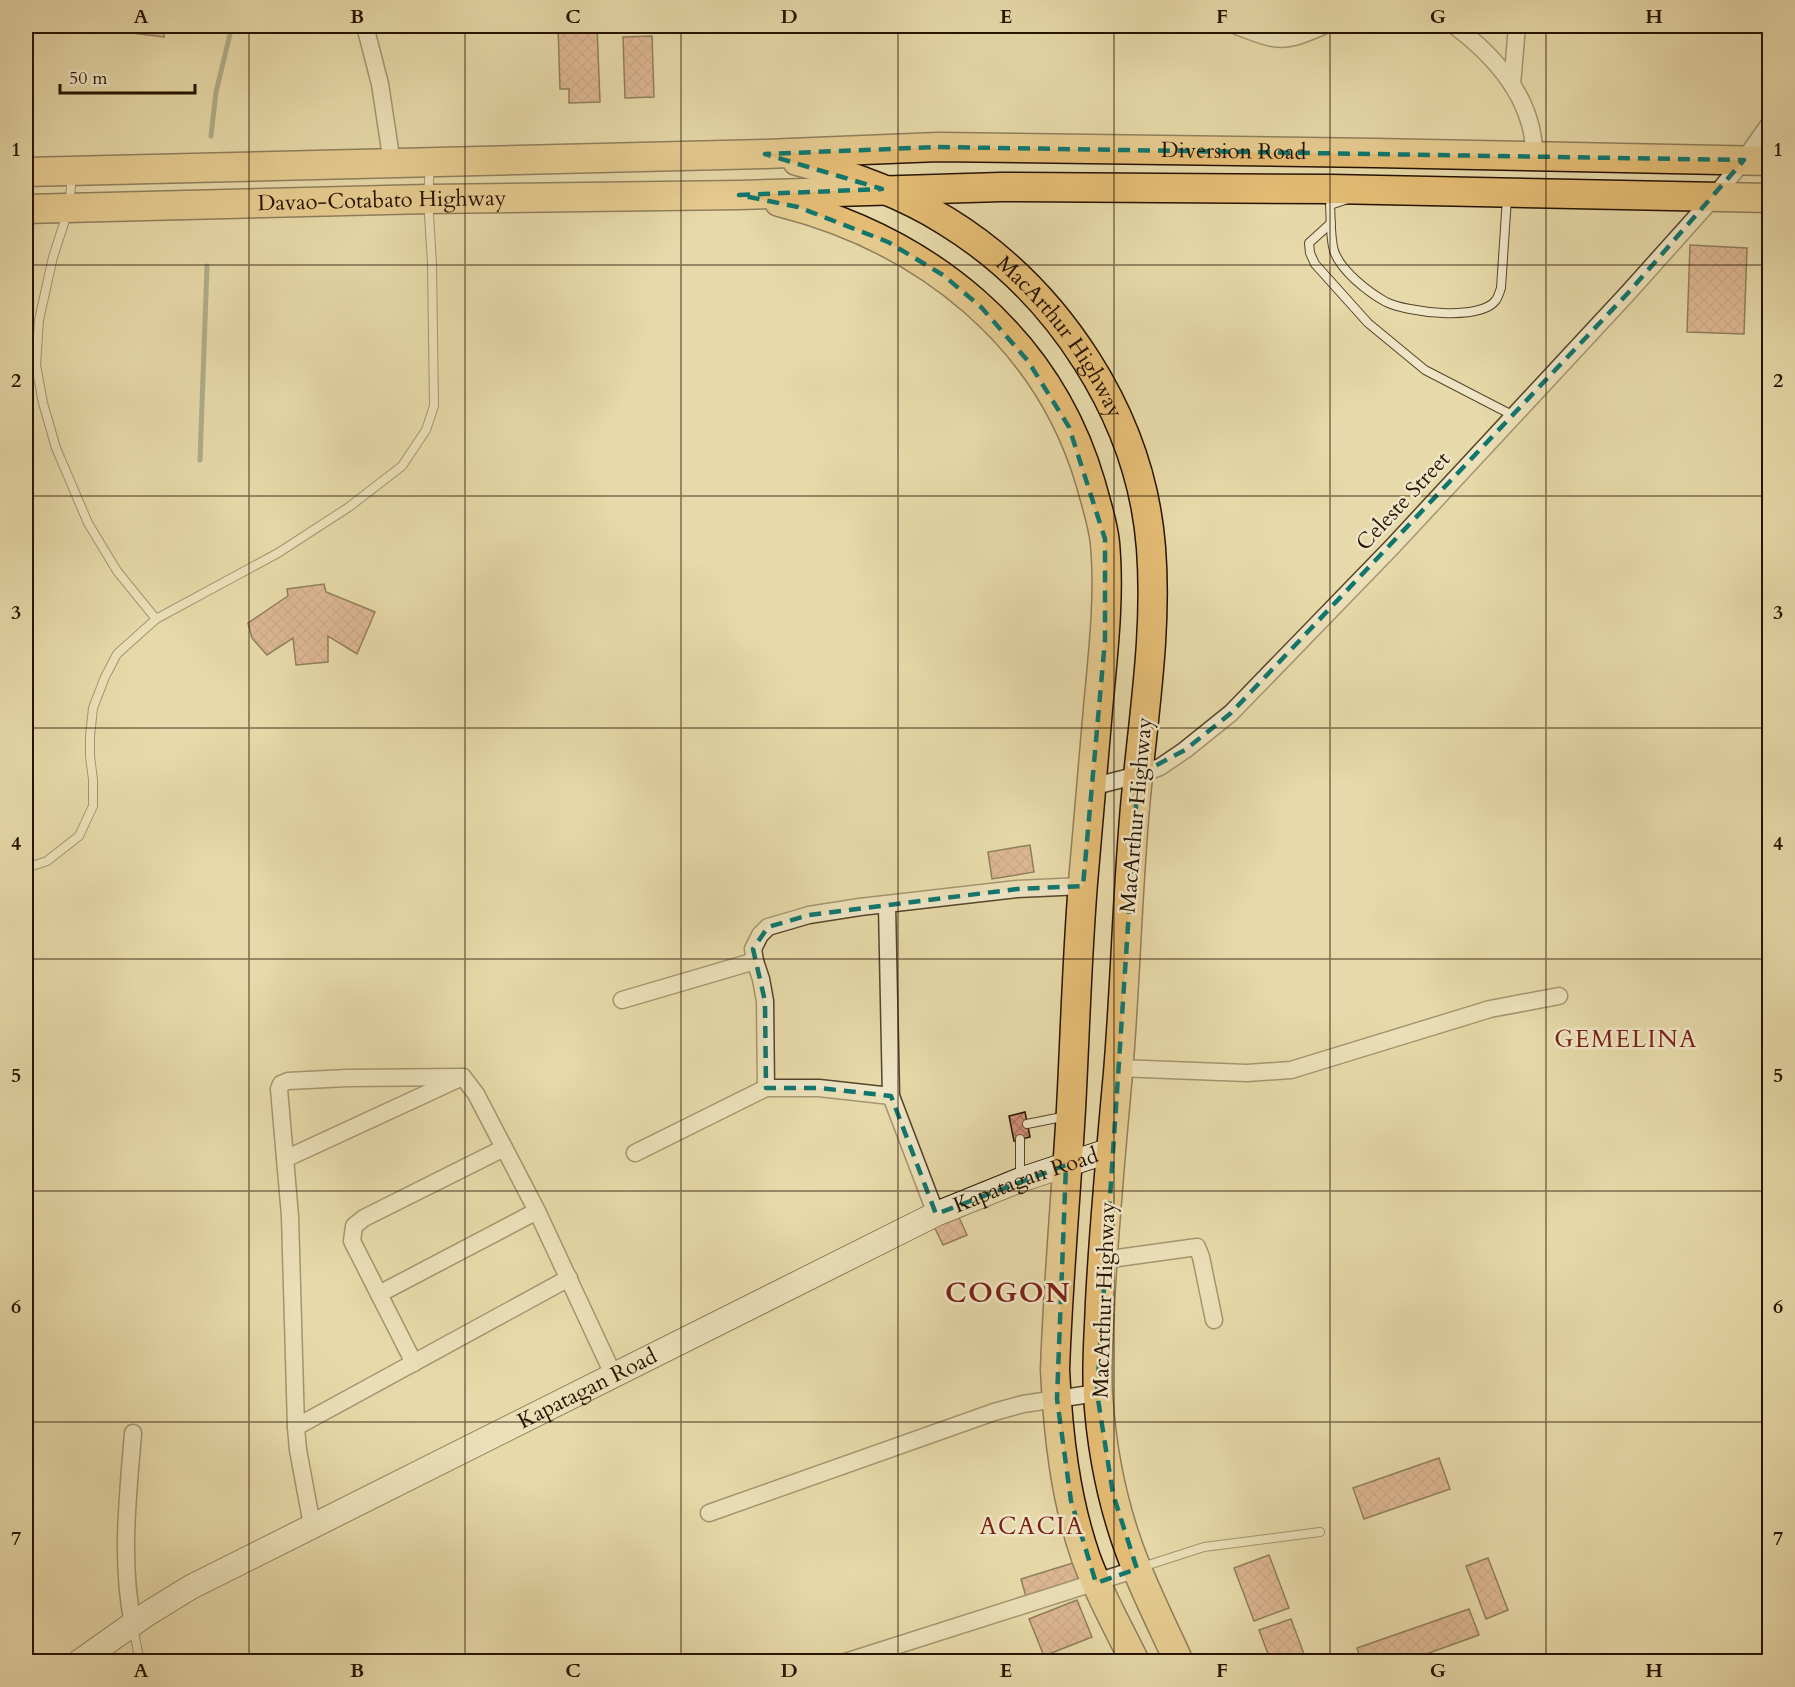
<svg xmlns="http://www.w3.org/2000/svg" width="1795" height="1687" viewBox="0 0 1795 1687" font-family="Cardo,serif">
  <defs>
    <pattern id="building-cross-hatch" width="8" height="8" patternUnits="userSpaceOnUse" patternTransform="scale(1.5)"><rect width="8" height="8" fill="#d18f77"/><path d="M0 0l8 8M0 8l8-8" fill="none" stroke="#a9745f"/></pattern>
  </defs>
  <rect width="100%" height="100%" fill="#e7d9a9"/>
  <filter id="stains"><feTurbulence type="fractalNoise" baseFrequency=".00333" numOctaves="4"/><feColorMatrix values="0 0 0 0 .2 0 0 0 0 .09 0 0 0 0 .02 0 0 0 .5 -.17"/></filter>
  <radialGradient id="worn" r=".72"><stop offset=".6" stop-color="#630" stop-opacity="0"/><stop offset="1" stop-color="#630" stop-opacity=".3"/></radialGradient>
  <g fill="none" stroke-linecap="round" stroke-linejoin="round">
    <g stroke="#6a7862" stroke-width="5">
      <polyline points="211,136 216,92 232,26"/>
      <polyline points="200,460 207,266"/>
    </g>
  </g>
  <g fill="url(#building-cross-hatch)" stroke="#261300" stroke-width="1.5">
    <polygon points="132,26 165,26 164,37 132,33"/>
    <polygon points="558,26 597,26 600,102 569,103 569,89 560,89"/>
    <polygon points="652,36 654,97 625,98 623,37"/>
    <polygon points="1690,245 1747,248 1744,334 1687,332"/>
    <polygon points="324,584 326,592 375,612 357,654 328,636 328,662 296,665 293,638 267,655 252,638 248,623 288,596 287,589"/>
    <polygon points="1030,845 1034,872 992,879 988,852"/>
    <polygon points="1025,1112 1030,1137 1014,1141 1009,1116"/>
    <polygon points="957,1213 967,1235 943,1245 933,1224"/>
    <polygon points="1439,1458 1450,1489 1364,1519 1353,1488"/>
    <polygon points="1269,1555 1289,1608 1254,1621 1234,1568"/>
    <polygon points="1488,1558 1508,1610 1486,1619 1466,1566"/>
    <polygon points="1073,1563 1079,1580 1026,1597 1021,1579"/>
    <polygon points="1077,1600 1092,1637 1044,1656 1029,1619"/>
    <polygon points="1469,1609 1479,1635 1404,1662 1361,1662 1357,1648"/>
    <polygon points="1291,1619 1307,1662 1271,1662 1259,1630"/>
  </g>
  <g fill="none" stroke-linecap="round" stroke-linejoin="round">
    <g stroke="#56442a" stroke-width="10">
      <g id="service">
        <polyline points="72,175 69,208 53,257 39,320 36,365 43,403 56,448 88,523 117,571 156,619"/>
        <path d="M1345 200 1330 205C1331 219 1330 237 1334 251 1341 271 1368 292 1386 302 1407 312 1480 322 1496 300 1498 297 1500 291 1501 288L1507 198"/>
        <polyline points="1331,223 1309,243 1310,253 1315,264 1368,323 1425,370 1514,416"/>
        <polyline points="26,868 47,861 79,836 93,806 93,780 90,756 90,736 93,708 105,677 117,654 156,619 278,553 349,507 402,466 426,430 434,406 432,263 428,199 430,165"/>
        <polyline points="1027,1124 1067,1116"/>
        <polyline points="1020,1139 1020,1178"/>
        <polyline points="1142,1567 1204,1547 1320,1532"/>
        <polyline points="133,1627 138,1652 136,1662"/>
      </g>
    </g>
    <g stroke="#56442a" stroke-width="19">
      <g id="minor">
        <polyline points="365,26 380,84 392,163"/>
        <path d="M1237 26C1279 42 1282 44 1323 26"/>
        <path d="M1455 26C1488 51 1519 83 1530 124 1533 134 1534 146 1535 156"/>
        <polyline points="1512,85 1517,26"/>
        <polyline points="1091,787 1138,775 1160,767 1185,750 1231,713 1392,547 1628,293 1714,197 1744,160 1770,123"/>
        <polyline points="887,905 891,1096 936,1214"/>
        <polyline points="755,961 753,949 760,935 768,927 809,915 860,907 1017,889 1083,886"/>
        <polyline points="622,1000 755,961 761,979 765,1001 766,1088"/>
        <polyline points="1118,1068 1247,1073 1291,1070 1490,1009 1559,996"/>
        <polyline points="463,1077 476,1094 537,1211 613,1374"/>
        <polyline points="635,1153 766,1088 819,1088 891,1096"/>
        <polyline points="285,1159 456,1080"/>
        <polyline points="1103,1260 1197,1247 1201,1257 1214,1320"/>
        <polyline points="379,1294 537,1211"/>
        <polyline points="414,1363 352,1241 354,1226 364,1218 504,1148"/>
        <polyline points="296,1427 569,1278"/>
        <path d="M133 1433C128 1496 120 1561 133 1624"/>
        <polyline points="709,1513 994,1412 1023,1404 1097,1393"/>
        <polyline points="312,1525 298,1450 296,1427 290,1216 279,1089 281,1084 288,1081 347,1078 463,1077"/>
        <polyline points="845,1662 1137,1569"/>
      </g>
    </g>
    <g stroke="#261300" stroke-width="26">
      <g id="secondary">
        <path id="s1" d="M79 1662 147 1614 191 1587 936 1214 1020 1180 1111 1150"/>
      </g>
    </g>
    <g stroke="#261300" stroke-width="31">
      <g id="trunk">
        <path id="s2" d="M797 161C848 174 901 193 946 221 1058 290 1141 416 1151 548 1158 638 1141 729 1134 819 1127 903 1125 988 1118 1073 1111 1149 1104 1225 1100 1302 1099 1333 1096 1364 1098 1395 1101 1442 1110 1492 1125 1537 1139 1580 1160 1620 1179 1662"/>
        <path id="s3" d="M26 172 765 154 938 147 1375 153 1770 161"/>
        <path d="M779 202C926 239 1048 336 1091 484 1096 503 1103 523 1105 543 1110 598 1103 654 1098 709 1093 767 1088 825 1083 883 1077 958 1075 1034 1071 1109 1066 1196 1058 1283 1055 1370 1058 1433 1065 1498 1086 1558 1099 1594 1118 1627 1135 1662"/>
        <path id="s4" d="M26 209 428 199 739 195 1001 187 1331 189 1770 198"/>
      </g>
    </g>
    <use href="#service" stroke="#efe6c7" stroke-width="8"/>
    <use href="#minor" stroke="#efe6c7" stroke-width="16"/>
    <use href="#secondary" stroke="#efe6c7" stroke-width="24"/>
    <use href="#trunk" stroke="#e4bc74" stroke-width="28"/>
  </g>
  <path d="M0 0H1795V1687H0ZM938 147 1744 160 1628 293 1231 713 1185 750 1138 775 1097 1393 1113 1494 1137 1569 1096 1583 1071 1501 1057 1399 1066 1165 936 1214 891 1096 819 1088H766L765 1001 753 949 768 927 809 915 1017 889 1083 886 1105 640V539L1069 427 1028 361 981 307 943 275 888 242 798 207 739 195 882 189 765 154Z" fill="#e7d9a9" fill-opacity=".55" fill-rule="evenodd"/>
  <path fill="none" stroke="#0f766e" stroke-width="4.5" stroke-dasharray="12 8" stroke-linejoin="round" d="M938 147 1744 160 1628 293 1231 713 1185 750 1138 775 1097 1393 1113 1494 1137 1569 1096 1583 1071 1501 1057 1399 1066 1165 936 1214 891 1096 819 1088H766L765 1001 753 949 768 927 809 915 1017 889 1083 886 1105 640V539L1069 427 1028 361 981 307 943 275 888 242 798 207 739 195 882 189 765 154Z"/>
  <path fill="none" stroke="#261300" stroke-width="1.5" stroke-opacity="0.55" d="M249 26V1662M465 26V1662M681 26V1662M898 26V1662M1114 26V1662M1330 26V1662M1546 26V1662M26 265H1770M26 496H1770M26 728H1770M26 959H1770M26 1191H1770M26 1422H1770"/>
  <g text-anchor="middle" dominant-baseline="central" stroke-width="5" stroke-linejoin="round" paint-order="stroke">
    <g font-size="22" fill="#261300" stroke="#efe6c7">
      <text stroke="none"><textPath href="#s3" startOffset="1208">Diversion Road</textPath></text>
      <text stroke="none"><textPath href="#s4" startOffset="356">Davao-Cotabato Highway</textPath></text>
      <text stroke="none"><textPath href="#s2" startOffset="326">MacArthur Highway</textPath></text>
      <text transform="translate(1403 501) rotate(-47)">Celeste Street</text>
      <text transform="translate(1136 815) rotate(-85)">MacArthur Highway</text>
      <text stroke="none"><textPath href="#s1" startOffset="1064">Kapatagan Road</textPath></text>
      <text transform="translate(1104 1300) rotate(-88)">MacArthur Highway</text>
      <text stroke="none"><textPath href="#s1" startOffset="578">Kapatagan Road</textPath></text>
    </g>
    <g font-size="24" letter-spacing="1.5" fill="#7a1f14" stroke="#efe6c7">
      <text x="1626" y="1039">GEMELINA</text>
      <text x="1032" y="1526">ACACIA</text>
    </g>
    <g font-size="28" font-weight="bold" letter-spacing="1.5" fill="#7a1f14" stroke="#efe6c7">
      <text x="1008" y="1293">COGON</text>
    </g>
  </g>
  <rect width="1795" height="1687" fill="none" stroke="#e7d9a9" stroke-width="66"/>
  <path d="M60 84v9h135v-9" fill="none" stroke="#261300" stroke-width="3"/>
  <text x="69" y="84" font-size="18" fill="#261300" stroke="#efe6c7" stroke-width="4.5" paint-order="stroke">50 m</text>
  <rect x="33" y="33" width="1729" height="1621" fill="none" stroke="#261300" stroke-width="2"/>
  <g font-size="20" text-anchor="middle" font-weight="bold" fill="#261300">
    <text x="141" y="23">A</text>
    <text x="357" y="23">B</text>
    <text x="573" y="23">C</text>
    <text x="789" y="23">D</text>
    <text x="1006" y="23">E</text>
    <text x="1222" y="23">F</text>
    <text x="1438" y="23">G</text>
    <text x="1654" y="23">H</text>
    <text x="16" y="156">1</text>
    <text x="1778" y="156">1</text>
    <text x="16" y="387">2</text>
    <text x="1778" y="387">2</text>
    <text x="16" y="619">3</text>
    <text x="1778" y="619">3</text>
    <text x="16" y="850">4</text>
    <text x="1778" y="850">4</text>
    <text x="16" y="1082">5</text>
    <text x="1778" y="1082">5</text>
    <text x="16" y="1313">6</text>
    <text x="1778" y="1313">6</text>
    <text x="16" y="1545">7</text>
    <text x="1778" y="1545">7</text>
    <text x="141" y="1677">A</text>
    <text x="357" y="1677">B</text>
    <text x="573" y="1677">C</text>
    <text x="789" y="1677">D</text>
    <text x="1006" y="1677">E</text>
    <text x="1222" y="1677">F</text>
    <text x="1438" y="1677">G</text>
    <text x="1654" y="1677">H</text>
  </g>
  <rect width="100%" height="100%" filter="url(#stains)"/>
  <rect width="100%" height="100%" fill="url(#worn)"/>
</svg>
